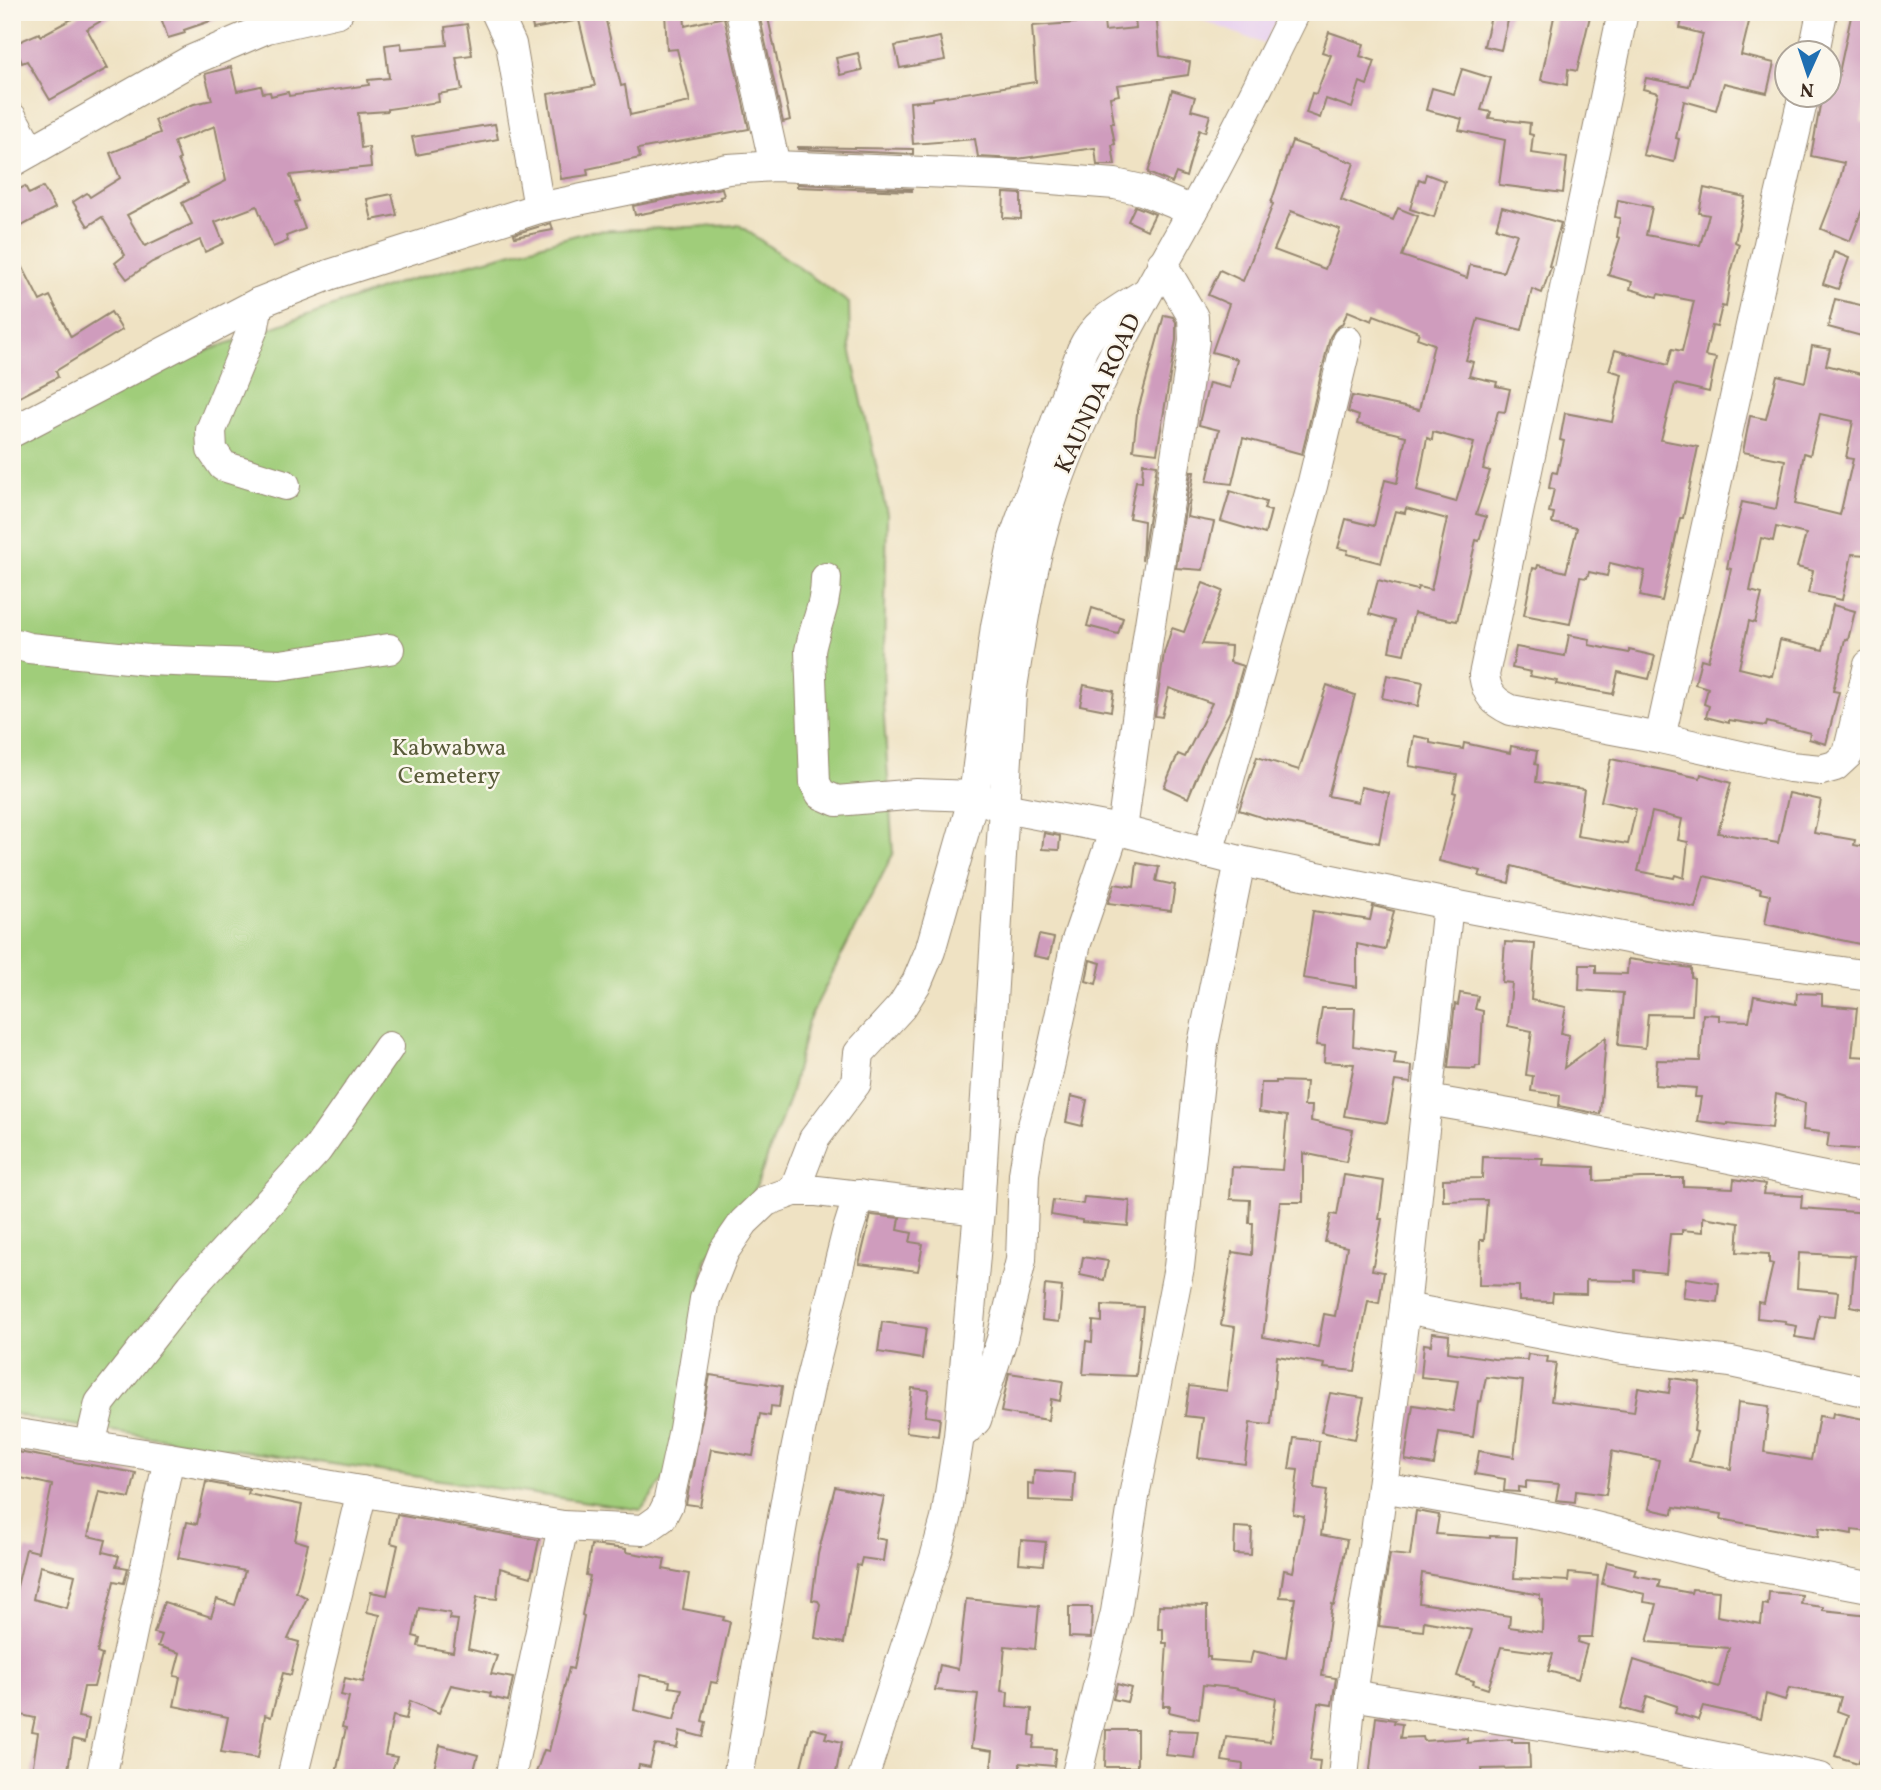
<svg xmlns="http://www.w3.org/2000/svg" width="1881" height="1790" viewBox="0 0 1881 1790" font-family="Vollkorn,serif">
  <rect width="100%" height="100%" fill="#fbf7ec"/>
  <filter id="ink" filterUnits="userSpaceOnUse"><feTurbulence type="fractalNoise" baseFrequency=".0143" numOctaves="2"/><feDisplacementMap in="SourceGraphic" scale="14" xChannelSelector="R" yChannelSelector="G"/><feConvolveMatrix kernelMatrix="1 2 1 2 8 2 1 2 1" color-interpolation-filters="sRGB"/></filter>
  <filter id="wash" filterUnits="userSpaceOnUse"><feTurbulence type="fractalNoise" baseFrequency=".00686" numOctaves="4" result="noise"/><feDisplacementMap in="SourceGraphic" scale="28" xChannelSelector="R" yChannelSelector="G"/><feGaussianBlur stdDeviation="1.57" result="paint"/><feColorMatrix in="noise" values="0 0 0 0 0 0 0 0 0 0 0 0 0 0 0 0 0 1.4 0 .05"/><feComposite in="paint" operator="in"/></filter>
  <g filter="url(#wash)">
    <rect width="100%" height="100%" fill="#efe2c3"/>
    <polygon fill="#e8d2ef" points="1181,12 1280,12 1264,44"/>
    <polygon fill="#a0cd7a" stroke="#6e7c4c" stroke-width="2" points="739,225 849,303 850,348 887,514 883,703 893,854 808,1021 790,1096 750,1203 706,1260 671,1470 641,1510 38,1420 12,1413 12,451 175,362 398,283 591,231"/>
    <g id="blocks">
      <g fill="#cf9cbd" fill-rule="evenodd">
        <polygon points="85,12 117,12 87,29 108,68 50,100 27,61 22,63 14,44 39,33 40,36"/>
        <polygon points="159,12 227,12 228,15 184,30 185,33 168,38"/>
        <polygon points="530,12 604,12 621,86 625,85 630,115 690,102 677,49 667,50 665,12 684,12 685,26 724,17 749,129 638,149 640,158 587,169 588,175 561,179 548,94 595,86 579,20 533,29"/>
        <polygon points="1134,12 1156,12 1160,56 1190,62 1188,75 1117,85 1119,95 1110,97 1114,123 1111,123 1115,144 1112,145 1115,165 1097,165 1095,148 1017,159 978,157 975,139 913,144 910,102 933,100 933,98 1036,82 1032,26 1104,21 1105,31 1136,28"/>
        <polygon points="1492,12 1510,12 1501,50 1484,46"/>
        <polygon points="1555,12 1591,12 1577,71 1568,69 1567,85 1541,80"/>
        <polygon points="1684,12 1737,12 1748,15 1747,21 1749,22 1741,55 1774,63 1767,93 1724,83 1716,110 1684,101 1676,138 1679,139 1674,162 1643,155 1658,93 1643,89 1646,78 1689,86 1703,34 1680,28"/>
        <polygon points="1852,12 1869,12 1869,81 1861,122 1869,123 1869,192 1850,241 1821,229 1839,183 1844,163 1811,156 1822,94 1829,94 1829,80 1837,82"/>
        <polygon points="767,13 790,120 783,122 759,14"/>
        <path d="M467 24 472 55 456 57 462 90 438 94 439 102 388 109V111L358 113 361 148 369 147 371 167 290 175 299 201 295 202 305 229 286 236 288 241 273 247 257 206 215 222 224 243 205 252 200 240 152 262 127 279 115 263 125 255 102 217 88 226 73 202 87 193 90 197 120 178 110 153 160 133 155 120 194 104 212 100 205 74 231 67 237 91 261 86 263 93 270 92 271 96 288 92 289 96 369 85 368 80 389 78 385 45 401 43 402 49 447 45 445 27ZM215 126 226 181 182 203 192 224 145 246 127 215 188 183 178 160 180 159 174 142Z"/>
        <polygon points="1329,32 1364,44 1360,56 1375,61 1367,85 1360,82 1352,108 1326,99 1320,118 1306,113 1312,93 1316,94 1331,55 1322,52"/>
        <polygon points="940,37 945,60 900,68 895,46"/>
        <polygon points="858,53 862,70 840,75 836,58"/>
        <polygon points="1462,69 1491,78 1481,110 1491,112 1489,118 1530,123 1529,134 1533,135 1531,153 1567,158 1563,193 1499,185 1505,140 1459,130 1462,119 1426,110 1432,88 1454,94"/>
        <polygon points="1172,90 1195,97 1191,110 1210,115 1205,132 1199,130 1186,177 1176,173 1172,183 1148,173"/>
        <polygon points="495,124 498,139 416,155 412,137"/>
        <path d="M1292 141 1354 163 1341 200 1393 220 1398 208 1418 216 1402 256 1467 278 1470 265 1503 272 1517 234 1496 228 1502 207 1561 223 1549 266 1551 267 1542 293 1532 289 1522 330 1478 319 1466 360 1473 362 1469 376 1497 382 1496 386 1510 389 1505 412 1498 411 1483 469 1490 471 1476 514 1486 517 1479 541 1476 540 1457 621 1414 613 1404 654 1389 651 1395 621 1369 614 1378 580 1417 590 1418 587 1431 590 1447 519 1406 508 1405 513 1395 511 1381 563 1347 554 1348 550 1338 548 1346 519 1374 526 1385 480 1397 483 1406 436 1357 424 1359 416 1348 412 1352 396 1419 410 1434 344 1417 338 1419 332 1374 315 1372 321 1348 311 1342 324 1335 329 1330 337 1302 454 1243 438 1232 484 1207 481 1219 430 1199 425 1200 419 1209 383 1230 388 1237 359 1212 352 1229 304 1208 295 1220 270 1243 281 1273 204 1271 203ZM1291 211 1340 229 1325 269 1274 250ZM1433 432 1474 443 1456 502 1417 491 1427 438 1432 440Z"/>
        <polygon points="798,147 913,149 913,154 798,149"/>
        <polygon points="1426,174 1445,181 1434,217 1410,209 1419,179 1424,181"/>
        <polygon points="797,184 912,189 912,191 797,187"/>
        <polygon points="25,186 29,194 43,187 55,208 20,227 12,213 12,193"/>
        <polygon points="722,188 724,196 720,197 721,199 635,215 633,206"/>
        <polygon points="1704,188 1745,197 1735,242 1739,244 1731,273 1726,307 1722,306 1717,327 1712,326 1705,356 1716,358 1709,392 1675,384 1661,440 1698,447 1683,518 1680,518 1662,601 1640,596 1645,571 1610,563 1607,576 1589,572 1587,578 1580,577 1570,624 1524,615 1533,568 1537,569 1538,565 1566,572 1577,528 1552,523 1554,513 1549,512 1554,489 1549,488 1552,472 1557,473 1564,441 1560,440 1565,413 1612,422 1622,374 1609,370 1615,350 1668,365 1672,349 1682,351 1694,301 1658,294 1657,297 1630,289 1632,282 1608,275 1620,238 1617,237 1620,218 1615,217 1618,200 1652,207 1646,235 1700,245 1709,215 1699,213"/>
        <polygon points="1004,193 1021,194 1021,219 1003,218"/>
        <polygon points="392,194 397,215 372,220 367,199"/>
        <polygon points="1135,206 1155,214 1147,230 1128,221"/>
        <polygon points="551,223 553,230 515,237 514,234"/>
        <polygon points="12,246 40,301 50,296 71,337 111,312 122,330 56,371 58,377 12,401"/>
        <polygon points="1834,252 1849,258 1838,289 1823,284"/>
        <polygon points="1835,299 1869,307 1869,338 1828,327"/>
        <polygon points="1164,315 1173,317 1176,322 1176,340 1157,453 1133,450 1137,414"/>
        <path d="M1812 346 1830 349 1826 365 1869 376V555L1852 554 1842 600 1808 593 1813 571 1797 567 1806 534 1776 527 1773 541 1761 538 1750 591 1762 594 1755 623 1749 621 1739 668 1772 676 1780 640 1823 650 1833 605 1855 611 1848 640 1845 639 1833 691 1839 692 1826 744 1809 739 1810 733 1767 722 1766 726 1729 720V723L1706 717 1709 706 1704 704 1708 688 1695 684 1701 659 1708 661 1717 628 1731 569 1727 568 1731 548 1742 502 1776 509 1785 460 1743 452 1750 416 1766 419 1777 375 1805 382ZM1820 414 1853 421 1846 458 1853 459 1840 515 1795 504 1804 453 1810 455Z"/>
        <polygon points="1143,463 1157,465 1142,561 1144,521 1129,518 1136,481 1142,482"/>
        <polygon points="1191,472 1194,472 1187,517 1214,522 1203,570 1176,568"/>
        <polygon points="1230,491 1266,502 1264,509 1271,511 1265,534 1221,521"/>
        <polygon points="1203,583 1223,591 1202,644 1231,646 1230,662 1243,666 1231,709 1202,764 1188,798 1164,787 1178,754 1185,757 1212,703 1169,688 1162,717 1155,716 1164,653 1172,628 1184,632"/>
        <polygon points="1092,608 1123,618 1118,634 1087,626"/>
        <polygon points="1569,635 1590,639 1589,645 1629,653 1629,650 1655,656 1649,679 1618,672 1613,694 1556,684 1557,681 1530,676 1531,672 1512,668 1516,647 1565,656"/>
        <polygon points="1387,675 1423,682 1418,706 1382,698"/>
        <polygon points="1084,685 1114,691 1111,711 1080,705"/>
        <polygon points="1327,685 1355,695 1328,796 1358,802 1361,787 1389,793 1379,843 1264,818 1239,810 1257,757 1299,770"/>
        <path d="M1414 736 1430 739V743L1463 749 1464 743 1510 753 1511 746 1537 751 1535 764 1538 765 1536 782 1584 789 1577 836 1628 844 1636 809 1601 801 1611 759 1700 778 1701 774 1731 783 1718 833 1778 843 1789 793 1821 800 1814 833 1855 840 1854 845 1869 848 1865 882 1869 883V946L1765 924 1770 895 1760 893 1761 889 1704 876 1695 908 1669 901 1574 883 1512 866 1509 883 1479 876 1481 871 1439 861 1456 793 1453 792 1457 774 1409 766ZM1652 812 1682 819 1678 840 1688 842 1684 878 1675 875 1674 878 1638 871Z"/>
        <polygon points="1044,833 1060,836 1059,850 1042,849"/>
        <polygon points="1137,863 1159,867 1156,881 1175,885 1171,911 1108,903 1115,884 1134,887"/>
        <polygon points="1373,906 1394,911 1385,950 1357,944 1357,987 1303,978 1313,911 1370,920"/>
        <polygon points="1039,935 1054,938 1049,959 1034,956"/>
        <polygon points="1505,942 1535,944 1531,1000 1566,1007 1561,1033 1569,1035 1564,1068 1606,1037 1600,1114 1559,1106 1560,1095 1531,1091 1533,1076 1526,1075 1532,1031 1508,1026 1512,983 1502,982"/>
        <polygon points="1628,959 1691,968 1691,977 1694,978 1692,1015 1648,1014 1645,1048 1618,1045 1623,993 1579,990 1580,965 1596,965 1596,973 1627,974"/>
        <polygon points="1090,960 1101,963 1096,984 1086,981"/>
        <polygon points="1460,993 1478,996 1475,1009 1483,1011 1480,1066 1476,1066 1475,1069 1448,1068 1454,1012 1455,1004 1458,1005"/>
        <polygon points="1797,993 1822,994 1822,1005 1857,1008 1852,1056 1869,1057 1869,1150 1827,1147 1829,1133 1803,1130 1805,1103 1776,1094 1772,1128 1728,1123 1728,1125 1697,1121 1701,1097 1695,1097 1696,1088 1655,1085 1657,1060 1700,1061 1703,1014 1719,1015 1719,1020 1749,1021 1754,996 1796,1004"/>
        <polygon points="1322,1008 1355,1008 1353,1046 1396,1053 1394,1064 1412,1066 1411,1083 1395,1081 1387,1123 1344,1116 1354,1064 1324,1062 1325,1046 1316,1045"/>
        <polygon points="1276,1081 1306,1082 1304,1106 1312,1106 1311,1121 1353,1130 1346,1162 1303,1153 1303,1202 1280,1202 1263,1337 1318,1347 1324,1314 1335,1316 1347,1247 1325,1242 1331,1214 1337,1215 1344,1175 1384,1181 1379,1219 1382,1219 1372,1270 1384,1272 1379,1303 1368,1301 1355,1371 1324,1368 1325,1364 1277,1356 1271,1425 1250,1423 1245,1464 1198,1458 1203,1418 1185,1416 1189,1386 1227,1391 1235,1327 1221,1325 1232,1252 1252,1255 1253,1223 1249,1223 1250,1200 1230,1199 1232,1167 1282,1170 1287,1116 1259,1112 1261,1083 1276,1083"/>
        <polygon points="1071,1096 1087,1100 1082,1126 1066,1122"/>
        <polygon points="1483,1157 1543,1158 1542,1165 1594,1167 1594,1181 1641,1178 1683,1178 1683,1186 1733,1188 1734,1179 1765,1184 1763,1194 1802,1196 1801,1208 1869,1213 1869,1310 1851,1306 1855,1256 1799,1253 1797,1288 1838,1292 1835,1316 1819,1315 1814,1340 1795,1337 1797,1326 1785,1324 1786,1321 1757,1318 1758,1302 1764,1303 1773,1264 1769,1263 1769,1254 1737,1252 1739,1223 1703,1217 1703,1232 1682,1230 1682,1234 1670,1234 1666,1273 1635,1270 1635,1281 1586,1280 1586,1294 1553,1293 1552,1302 1519,1301 1519,1286 1479,1285 1480,1240 1484,1240 1487,1200 1443,1201 1443,1179 1482,1178"/>
        <polygon points="1084,1197 1130,1201 1128,1226 1082,1222 1082,1220 1051,1215 1053,1200 1083,1204"/>
        <polygon points="871,1215 900,1218 898,1230 912,1233 910,1242 923,1244 918,1271 859,1264"/>
        <polygon points="1083,1257 1108,1261 1104,1280 1080,1275"/>
        <polygon points="1686,1278 1719,1283 1717,1302 1683,1298"/>
        <polygon points="1045,1285 1062,1287 1059,1322 1042,1320"/>
        <polygon points="1102,1305 1143,1307 1136,1376 1083,1374 1086,1341 1092,1342 1093,1321 1102,1322"/>
        <polygon points="882,1322 926,1328 922,1359 878,1352"/>
        <polygon points="1432,1333 1449,1335 1448,1352 1494,1359 1527,1360 1528,1354 1548,1357 1547,1362 1556,1363 1551,1401 1634,1412 1638,1388 1669,1393 1671,1378 1700,1382 1694,1431 1697,1432 1689,1461 1731,1469 1738,1402 1769,1406 1764,1452 1811,1460 1819,1416 1832,1418 1833,1413 1869,1420 1869,1532 1852,1530 1852,1534 1819,1528 1818,1537 1721,1519 1722,1514 1674,1507 1673,1514 1649,1509 1659,1460 1615,1452 1612,1451 1606,1495 1576,1491 1575,1502 1556,1500 1559,1484 1526,1481 1526,1488 1519,1487 1519,1492 1504,1491 1505,1479 1475,1474 1479,1451 1514,1457 1523,1381 1486,1377 1481,1402 1478,1401 1473,1437 1439,1432 1434,1465 1405,1460 1413,1405 1453,1411 1458,1381 1421,1377 1424,1344 1431,1345"/>
        <polygon points="1009,1373 1063,1381 1060,1401 1051,1399 1048,1420 1001,1412"/>
        <polygon points="710,1375 782,1386 779,1407 771,1406 770,1416 760,1414 753,1456 711,1449 700,1506 686,1504"/>
        <polygon points="912,1388 929,1390 925,1416 940,1418 938,1436 906,1432"/>
        <polygon points="1330,1393 1364,1398 1355,1439 1321,1432"/>
        <polygon points="1294,1438 1319,1441 1314,1488 1327,1490 1321,1535 1347,1540 1337,1592 1334,1605 1332,1604 1322,1676 1336,1678 1332,1705 1318,1703 1310,1760 1320,1761 1318,1778 1242,1778 1243,1764 1222,1761 1226,1737 1270,1742 1276,1698 1234,1688 1203,1685 1199,1719 1169,1712 1170,1706 1163,1706 1167,1643 1163,1643 1163,1629 1158,1629 1159,1605 1207,1606 1207,1657 1210,1657 1210,1660 1250,1663 1253,1651 1286,1658 1295,1598 1280,1597 1284,1570 1293,1572 1304,1516 1293,1514 1298,1470 1289,1469"/>
        <path d="M12 1451 136 1473 130 1498 99 1492 88 1536 106 1540 103 1552 119 1556 116 1566 128 1568 124 1583 114 1581 97 1653 102 1655 94 1687H84L78 1717 89 1719 85 1742 73 1739 67 1776 61 1775V1778H31L38 1733 32 1732 35 1718 12 1713V1594L15 1595 26 1549 38 1552 52 1485 12 1476ZM40 1566 75 1575 67 1608 33 1599Z"/>
        <polygon points="1034,1470 1075,1473 1073,1502 1028,1500 1028,1483 1033,1484"/>
        <polygon points="206,1482 249,1490 248,1494 302,1505 295,1540 308,1544 296,1592 307,1598 288,1639 299,1642 291,1675 283,1673 271,1717 265,1715 258,1758 221,1752 228,1717 174,1706 180,1677 174,1676 180,1653 158,1646 162,1635 154,1633 164,1602 211,1617 217,1599 235,1605 245,1571 178,1558 185,1527 186,1527 187,1522 197,1524"/>
        <polygon points="835,1487 884,1497 875,1538 886,1540 883,1561 862,1558 860,1566 857,1565 844,1643 815,1638 820,1604 818,1601 812,1600 818,1554"/>
        <path d="M1416 1511 1439 1515 1436 1534 1490 1538V1536L1517 1537 1514 1578 1568 1581 1569 1573 1598 1576 1592 1637H1579L1578 1642 1587 1645 1578 1679 1548 1671 1553 1654 1501 1647 1488 1689 1473 1684 1474 1681 1457 1676 1472 1630 1424 1621 1423 1631 1379 1626 1390 1554 1410 1556ZM1422 1573 1540 1595V1599L1543 1600 1542 1632 1509 1627 1510 1616 1419 1603Z"/>
        <path d="M397 1515 539 1540 531 1577 500 1568 497 1599 477 1597 468 1649 497 1656 491 1674 513 1678 508 1701 490 1697 491 1693 451 1685 439 1713 410 1701 406 1719 393 1716 385 1755 397 1757 389 1778H335L346 1728 342 1727 349 1697 341 1695 345 1678 363 1682 380 1615 367 1612 371 1592 387 1595 398 1545 391 1543ZM419 1608 450 1613 449 1619 458 1620 453 1652 418 1646 420 1638 413 1636Z"/>
        <polygon points="1235,1527 1252,1528 1251,1555 1234,1554"/>
        <polygon points="1021,1540 1046,1542 1043,1565 1019,1563"/>
        <path d="M591 1545 626 1549V1552L665 1559 663 1569 689 1574 683 1609 724 1617 723 1620 730 1622 717 1683 711 1682 702 1721 706 1722 703 1737 680 1731 677 1748 655 1745 650 1767 639 1765 636 1778H534L544 1750 549 1751 569 1668 573 1669 584 1616 582 1615 590 1576 586 1575ZM640 1675 670 1681 669 1687 682 1689 674 1720 634 1710Z"/>
        <polygon points="1607,1562 1636,1569 1634,1575 1660,1580 1658,1587 1691,1593 1692,1589 1719,1591 1717,1616 1761,1624 1763,1604 1768,1605 1769,1592 1802,1595 1801,1604 1823,1607 1823,1610 1869,1615 1869,1760 1860,1758 1858,1763 1835,1756 1848,1715 1837,1711 1841,1697 1789,1688 1785,1700 1766,1694 1761,1719 1703,1706 1698,1720 1675,1713 1677,1706 1647,1696 1642,1714 1621,1708 1634,1660 1719,1687 1729,1648 1647,1642 1657,1604 1644,1602 1645,1594 1602,1584"/>
        <polygon points="966,1599 1039,1606 1035,1649 1005,1646 1001,1691 1008,1692 1007,1707 1032,1709 1030,1735 1035,1736 1033,1748 1056,1749 1054,1766 1020,1763 1020,1778 990,1778 993,1751 971,1748 978,1694 935,1690 940,1665 958,1669"/>
        <polygon points="1069,1607 1092,1607 1091,1638 1069,1637"/>
        <polygon points="1117,1684 1131,1688 1127,1702 1113,1699"/>
        <polygon points="1376,1717 1395,1720 1394,1723 1402,1724 1400,1738 1423,1737 1424,1741 1467,1738 1467,1743 1512,1739 1512,1742 1529,1742 1530,1768 1482,1769 1483,1778 1369,1778"/>
        <polygon points="811,1728 827,1732 825,1738 842,1742 835,1778 798,1778"/>
        <polygon points="1106,1730 1137,1730 1137,1767 1105,1767"/>
        <polygon points="1169,1730 1198,1731 1194,1758 1166,1755"/>
        <polygon points="440,1745 478,1755 472,1778 434,1769"/>
      </g>
    </g>
  </g>
  <g filter="url(#ink)">
    <use href="#blocks" fill-opacity="0" stroke="#958670" stroke-width="2"/>
    <g fill="none" stroke-linecap="round" stroke-linejoin="round">
      <g stroke="#958670" stroke-width="32">
        <g id="minor">
          <polyline points="496,12 511,44 539,208"/>
          <polyline points="741,12 775,166"/>
          <path d="M1623 12 1484 675C1487 695 1494 702 1511 710L1660 738 1790 767 1821 770 1835 766 1848 754 1869 665"/>
          <polyline points="1814,52 1822,12"/>
          <polyline points="12,118 31,151"/>
          <polyline points="12,162 190,61 267,28 338,12"/>
          <polyline points="258,303 254,326 211,430 212,450 223,466 285,485"/>
          <polyline points="12,432 258,303 329,275 539,208 728,169 775,166 1000,175 1115,184 1142,190 1193,211"/>
          <path d="M826 578C826 606 815 624 810 651L815 783 821 794 837 801 917 794 974 796 1004 808 1115 829 1240 861 1448 904 1696 951 1869 976"/>
          <polyline points="12,643 29,648 148,660 280,665 389,649"/>
          <polyline points="1660,738 1771,235 1804,94"/>
          <polyline points="1122,830 1148,637 1194,341 1193,317 1162,264"/>
          <polyline points="1208,853 1312,486 1347,341"/>
          <polyline points="1428,1100 1515,1115 1869,1186"/>
          <path d="M794 1191 814 1139 856 1083 859 1053 902 1006 917 982 930 951 974 796 996 626 1014 539 1082 350C1096 320 1119 310 1146 293"/>
          <polyline points="1405,1308 1617,1348 1731,1362 1869,1392"/>
          <polyline points="965,1431 976,1420 1002,1339 1021,1260 1024,1174 1030,1136 1047,1076 1076,943 1115,829"/>
          <polyline points="12,1433 169,1458 563,1526 644,1530 661,1518 668,1504 684,1429 705,1299 724,1251 744,1222 766,1201 794,1191 817,1191 979,1210"/>
          <polyline points="90,1445 100,1403 192,1286 317,1150 389,1047"/>
          <polyline points="1382,1487 1563,1519 1741,1563 1869,1587"/>
          <polyline points="1351,1695 1623,1738 1820,1778"/>
          <polyline points="101,1778 169,1458"/>
          <polyline points="292,1778 362,1491"/>
          <polyline points="510,1778 563,1526"/>
          <polyline points="738,1778 787,1495 810,1382 847,1233 859,1195"/>
          <path d="M863 1778 935 1558 946 1519 959 1436 979 1210 1011 694C1023 618 1035 539 1063 467 1097 378 1147 294 1193 211 1229 146 1262 79 1295 12"/>
          <polyline points="1076,1778 1116,1612 1135,1491 1179,1267 1203,1044 1240,861"/>
          <polyline points="1343,1778 1351,1695 1376,1533 1405,1308 1448,904"/>
        </g>
      </g>
      <use href="#minor" stroke="#fff" stroke-width="30"/>
    </g>
  </g>
  <g text-anchor="middle" dominant-baseline="central" stroke-width="5" stroke-linejoin="round" paint-order="stroke">
    <g font-size="24" fill="#3b2a1e" stroke="#fbf7ec">
      <text transform="translate(1099 394) rotate(-65)">KAUNDA ROAD</text>
    </g>
    <g font-size="24" fill="#595b3a" stroke="#fbf7ec">
      <text x="449" y="749">Kabwabwa<tspan x="449" dy="28">Cemetery</tspan></text>
    </g>
  </g>
  <rect width="1881" height="1790" fill="none" stroke="#fbf7ec" stroke-width="42"/>
  <g transform="translate(1808 74) rotate(183)"><circle r="33" fill="#fbf7ec" stroke="#aea59a" stroke-width="2"/>
  <path d="M0-5L12 26L0 18L-12 26Z" fill="#1f6fb2"/>
  <text y="-10" font-size="19" font-weight="bold" text-anchor="middle" fill="#3b2a1e">N</text>
  </g>
</svg>
